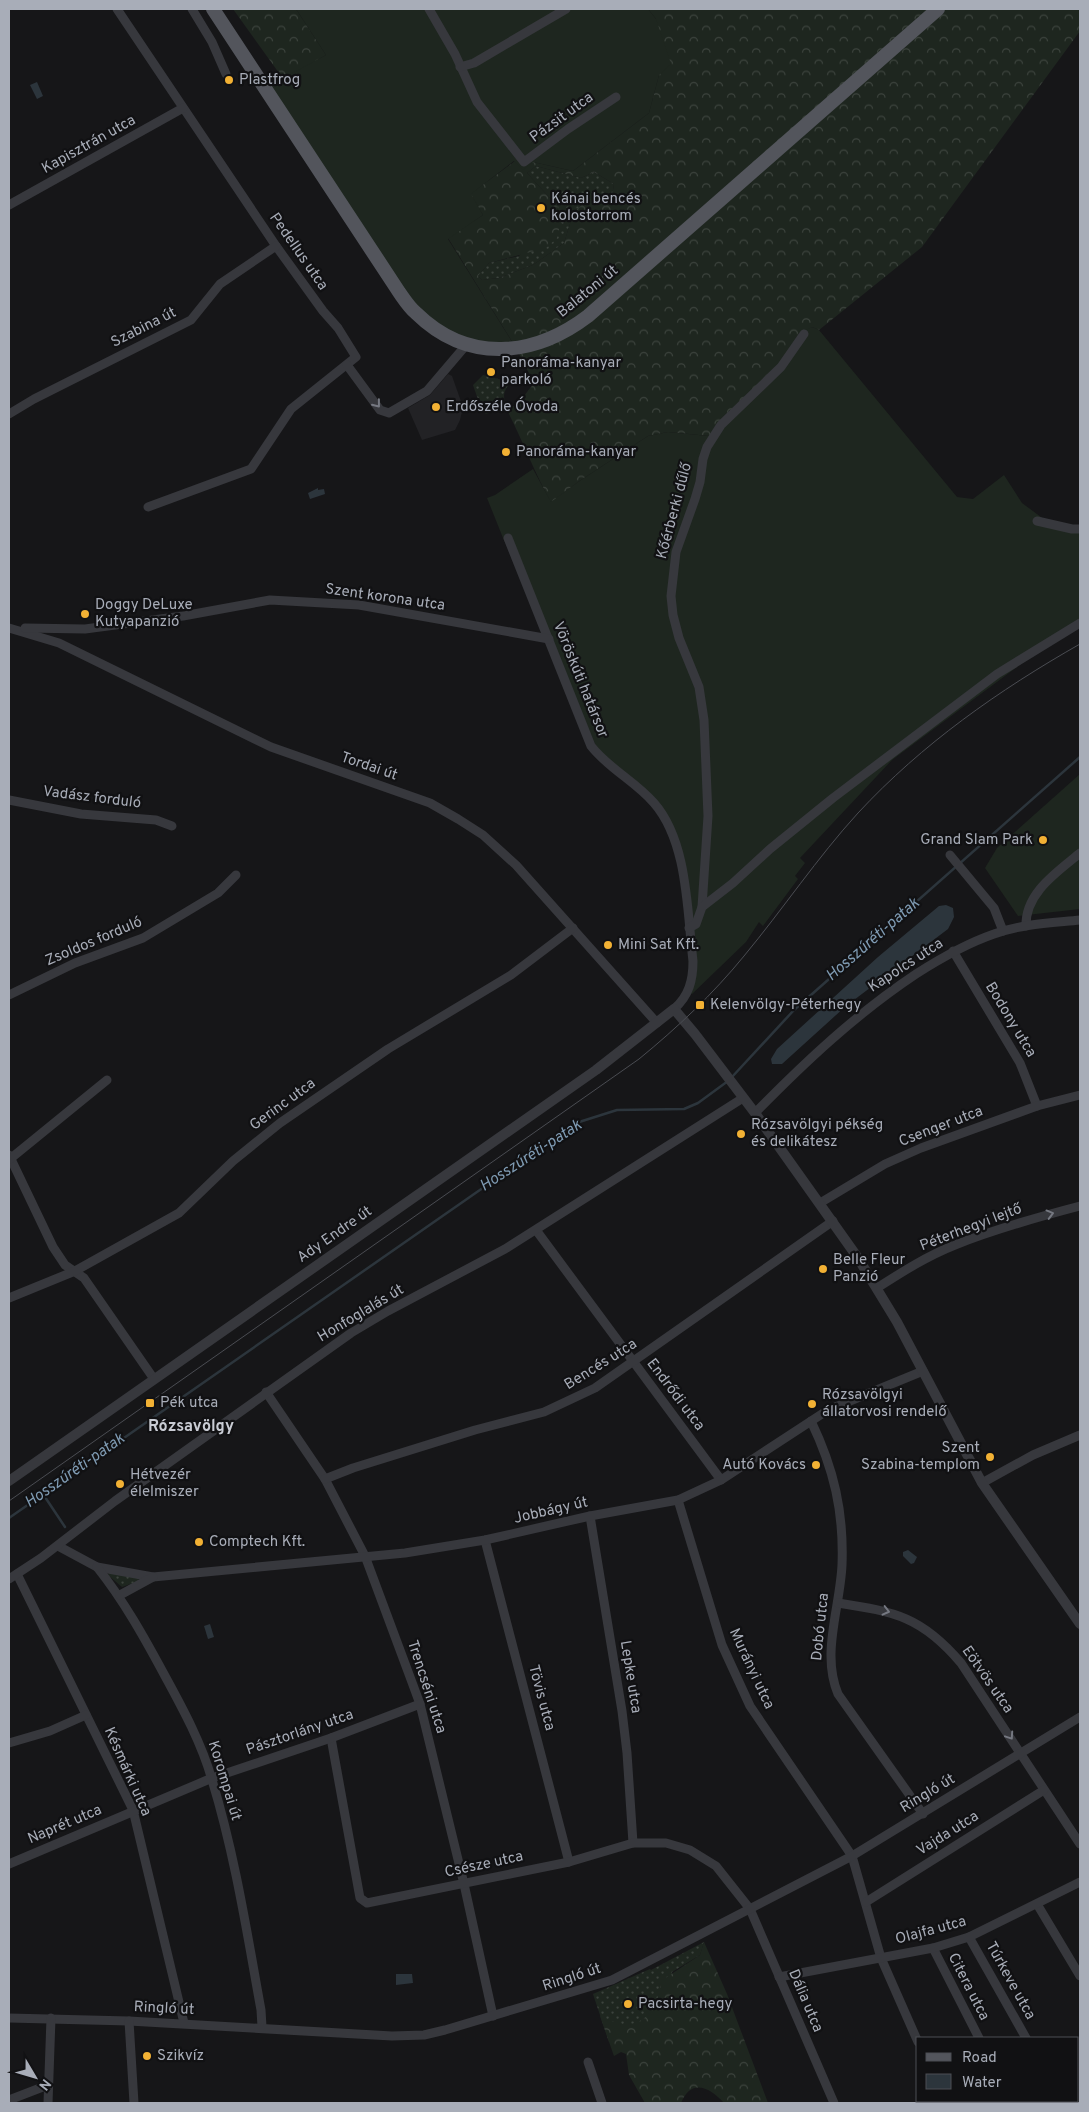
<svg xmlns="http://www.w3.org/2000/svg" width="1089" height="2112" viewBox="0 0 1089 2112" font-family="Overpass,sans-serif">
  <defs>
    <pattern id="grass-dots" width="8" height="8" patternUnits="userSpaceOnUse" patternTransform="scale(1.25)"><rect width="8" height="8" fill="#1e261f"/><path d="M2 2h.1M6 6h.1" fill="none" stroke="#3c433d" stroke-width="1.8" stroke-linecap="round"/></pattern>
    <pattern id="forest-crowns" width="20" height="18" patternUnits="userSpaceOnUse" patternTransform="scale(1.25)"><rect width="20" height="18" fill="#1e261f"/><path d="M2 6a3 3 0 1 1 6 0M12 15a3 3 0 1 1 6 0" fill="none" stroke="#3c433d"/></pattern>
  </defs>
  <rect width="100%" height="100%" fill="#161618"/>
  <polygon fill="#222225" points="448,374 452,376 463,407 460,420 455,430 422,440 408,408 430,395"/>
  <g fill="url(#grass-dots)">
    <polygon points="536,166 581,178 594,172 614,184 612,196 590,199 574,211 564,243 533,265 499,278 482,280 478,276 489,263 519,256 559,208 527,173"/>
    <path d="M483 375 510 382C503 394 503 392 506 408L486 414 482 411 473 385Z"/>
    <polygon points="110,1572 138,1577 139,1581 122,1587 108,1575"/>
    <polygon points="704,1942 700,1955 672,1972 667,2011 609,2042 593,1994 650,1969 651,1970"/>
  </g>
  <g fill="url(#forest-crowns)" fill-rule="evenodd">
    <polygon points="233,9 296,9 326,55 284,80"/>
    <path d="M648 9H1080V31L922 247 819 330 812 327 788 355 709 436 668 432 648 436 578 482 551 503C534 471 522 439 506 408L517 405 534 383 516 348 448 238 483 215 470 194 515 161 533 162 573 171 649 113 659 75 656 19ZM536 166 581 178 594 172 614 184 612 196 590 199 574 211 564 243 533 265 499 278 482 280 478 276 489 263 546 248 557 238 560 225 559 208 527 173Z"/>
    <path d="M704 1942 727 1994 768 2103H724C710 2087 691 2078 681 2103H645L629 2075 626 2054 621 2052 614 2056 600 2016C609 2020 621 2026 631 2024 651 2021 660 1998 661 1981L700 1955Z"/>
  </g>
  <g fill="#1e261f">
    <polygon points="296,9 648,9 656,19 671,64 659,75 649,113 573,171 533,162 523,170 514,161 471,194 483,215 448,239 516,348 480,348 416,313 265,88 326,55"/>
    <polygon points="812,327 819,330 957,497 973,499 1004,475 1022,503 1045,520 1080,526 1080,623 1052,641 892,760 800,858 805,863 795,876 798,879 763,926 759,922 746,942 692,994 688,991 690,984 683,873 661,813 601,758 550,638 503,538 487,498 495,495 533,469 551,502 578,482 648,436 668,432 709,436 779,366 804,331"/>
    <polygon points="1080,774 1080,909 1018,916 985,868 997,848"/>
  </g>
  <g fill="#2c353c">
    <polygon points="37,82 43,96 37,99 30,85"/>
    <polygon points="318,488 318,490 324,489 325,494 310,499 308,493"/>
    <polygon points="946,905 953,908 954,917 948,929 846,1006 782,1064 772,1064 771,1059 777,1049 878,957 939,906"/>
    <polygon points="908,1550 917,1557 914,1563 911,1564 903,1556 903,1552"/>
    <polygon points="210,1624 214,1637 208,1639 204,1626"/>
    <polygon points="396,1974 412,1974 413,1983 396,1985"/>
  </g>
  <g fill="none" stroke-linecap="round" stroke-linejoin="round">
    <g stroke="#2c353c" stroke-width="2.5">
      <polyline points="732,1077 794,1010 1080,757"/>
      <polyline points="43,1494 65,1527"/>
      <polyline points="9,1518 576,1123 617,1110 684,1109 698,1103 728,1081"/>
    </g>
    <g stroke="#37383d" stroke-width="9">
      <polyline points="117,9 276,246 323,311 338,328 356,357 291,409 251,469 148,507"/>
      <polyline points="192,9 212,42 226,74"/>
      <polyline points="429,9 455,54 477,102 524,162 568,129 616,97"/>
      <polyline points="460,67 474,63 566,9"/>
      <polyline points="9,205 183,108"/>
      <polyline points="347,365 380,410 389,413 427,391 467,344"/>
      <polyline points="9,414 34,399 191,320 220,284 276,246"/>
      <polyline points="1037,521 1072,529 1080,529"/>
      <path d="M508 538 591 746C609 769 635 781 654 803 688 842 687 911 693 961 693 980 689 996 674 1009"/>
      <polyline points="9,628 59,643 271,747 430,803 458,819 483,835 516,865 657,1023"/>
      <polyline points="25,628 85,629 183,616 270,600 359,605 549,639"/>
      <polyline points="9,800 81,814 156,820 172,826"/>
      <polyline points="950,855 994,908 1003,931"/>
      <polyline points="702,907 708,816 704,720 699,687 679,638 673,615 671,596 676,552 695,499 700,482 703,459 707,447 721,425 781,367 804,334"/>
      <path d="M1026 926C1025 893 1057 872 1080 853"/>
      <polyline points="689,928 696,924 702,907 733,883 770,849 833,798 997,674 1080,623"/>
      <polyline points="953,951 1020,1063 1037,1106"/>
      <polyline points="9,995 75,963 143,938 218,893 236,875"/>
      <path d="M755 1113C805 1062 856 1014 916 974 941 958 965 944 994 934 1021 924 1051 923 1080 920"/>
      <polyline points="9,1155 53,1247 65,1265 84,1278 154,1379"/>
      <polyline points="10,1159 107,1080"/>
      <polyline points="820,1203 885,1164 921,1148 1037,1106 1080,1095"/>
      <polyline points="536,1230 721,1480"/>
      <path d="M877 1288C902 1272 927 1256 955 1245 995 1229 1038 1217 1080 1206"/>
      <polyline points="9,1298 75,1271 179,1213 233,1161 280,1123 388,1049 511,975 573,928"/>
      <polyline points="266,1392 325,1479 365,1556 413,1685 420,1704 464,1884 493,2016"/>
      <path d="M811 1421C834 1469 844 1512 842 1565 840 1608 821 1654 838 1694L923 1814"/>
      <polyline points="325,1479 353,1468 475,1430 544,1412 595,1388 833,1221"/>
      <polyline points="982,1483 1033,1455 1080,1435"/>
      <polyline points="678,1500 722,1645 750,1706 852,1856 881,1958 918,2042"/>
      <polyline points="590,1516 622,1711 627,1753 633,1843"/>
      <polyline points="485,1540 569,1862"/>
      <polyline points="58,1546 97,1567 153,1577 405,1553 485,1540 590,1516 678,1500 721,1480 828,1410 923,1371"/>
      <path d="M97 1567C124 1601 144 1637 165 1676 183 1709 202 1744 212 1780 235 1855 247 1933 261 2010L262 2027"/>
      <polyline points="17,1574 133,1810 184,2023"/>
      <polyline points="9,1579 41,1558 115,1501 351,1333 388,1311 505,1249 743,1098"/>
      <polyline points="120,1595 153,1577"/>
      <path d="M838 1603C896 1612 922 1617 961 1663L1080 1844"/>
      <polyline points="331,1738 360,1898 367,1903 569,1862 633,1843 666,1843 690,1850 716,1866 750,1909 834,2103"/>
      <polyline points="9,1743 50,1731 86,1715"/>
      <polyline points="9,1864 212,1778 331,1738 420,1704"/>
      <polyline points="866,1902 1044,1790"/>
      <polyline points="1037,1904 1080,1976"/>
      <polyline points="969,1937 1026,2038"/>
      <polyline points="933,1948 979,2038"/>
      <polyline points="779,1977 933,1948 969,1937 1080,1882"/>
      <polyline points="9,2018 129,2021 392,2036 424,2035 445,2030 612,1980 852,1856 1080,1717"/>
      <polyline points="129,2021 134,2103"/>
      <polyline points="588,2062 602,2103"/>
      <polyline points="9,2100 48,2085"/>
      <polyline points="943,2101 944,2103"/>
      <polyline points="1011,2101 1012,2103"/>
      <polyline points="1060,2101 1062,2103"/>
      <polyline points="48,2103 51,2018"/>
    </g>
    <polyline stroke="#37383d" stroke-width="10" points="9,1481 596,1070 674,1009 695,1034 755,1113 858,1258 897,1322 982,1483 1080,1624"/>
    <path stroke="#53555c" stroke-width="14" d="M213 9 399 292C404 299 409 307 416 313 468 364 534 357 588 316L938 9"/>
    <path stroke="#4a4c52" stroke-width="1" d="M9 1501 639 1059C677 1028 713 994 744 956 783 909 817 858 858 813 922 744 999 690 1080 644"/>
  </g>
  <defs><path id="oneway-chevron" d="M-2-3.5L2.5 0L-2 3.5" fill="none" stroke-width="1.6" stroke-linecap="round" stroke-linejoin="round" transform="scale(1.25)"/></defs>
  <g stroke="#757881">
    <use href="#oneway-chevron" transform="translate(377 404) rotate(52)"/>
    <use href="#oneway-chevron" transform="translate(1050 1214) rotate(-15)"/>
    <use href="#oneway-chevron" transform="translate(886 1611) rotate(14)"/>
    <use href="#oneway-chevron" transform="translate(1010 1736) rotate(56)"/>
  </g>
  <g fill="#f2b134" stroke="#111113" stroke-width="2">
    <circle cx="229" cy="80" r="5"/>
    <circle cx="541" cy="208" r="5"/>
    <circle cx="491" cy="372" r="5"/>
    <circle cx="436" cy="407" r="5"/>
    <circle cx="506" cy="452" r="5"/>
    <circle cx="85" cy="614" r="5"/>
    <circle cx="1043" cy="840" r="5"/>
    <circle cx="608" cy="945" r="5"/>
    <rect x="695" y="1000" width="10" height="10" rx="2.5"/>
    <circle cx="741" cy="1134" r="5"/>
    <circle cx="823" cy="1269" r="5"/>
    <rect x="145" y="1398" width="10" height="10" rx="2.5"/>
    <circle cx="812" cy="1404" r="5"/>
    <circle cx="990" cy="1457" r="5"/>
    <circle cx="816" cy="1465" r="5"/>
    <circle cx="120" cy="1484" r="5"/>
    <circle cx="199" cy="1542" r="5"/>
    <circle cx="628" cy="2004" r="5"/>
    <circle cx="147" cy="2056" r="5"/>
  </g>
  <g text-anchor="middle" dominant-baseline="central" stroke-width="4.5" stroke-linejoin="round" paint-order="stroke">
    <g font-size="15" fill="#a8adb8" stroke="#111113" text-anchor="start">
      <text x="239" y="80">Plastfrog</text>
      <text x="551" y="199">Kánai bencés<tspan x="551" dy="17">kolostorrom</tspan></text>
      <text x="501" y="363">Panoráma-kanyar<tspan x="501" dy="17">parkoló</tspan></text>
      <text x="446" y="407">Erdőszéle Óvoda</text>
      <text x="516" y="452">Panoráma-kanyar</text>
      <text x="95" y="605">Doggy DeLuxe<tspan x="95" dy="17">Kutyapanzió</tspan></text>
      <text x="1033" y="840" text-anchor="end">Grand Slam Park</text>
      <text x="618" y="945">Mini Sat Kft.</text>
      <text x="710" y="1005">Kelenvölgy-Péterhegy</text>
      <text x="751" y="1125">Rózsavölgyi pékség<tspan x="751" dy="17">és delikátesz</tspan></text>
      <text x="833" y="1260">Belle Fleur<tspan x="833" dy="17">Panzió</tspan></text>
      <text x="822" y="1395">Rózsavölgyi<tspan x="822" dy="17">állatorvosi rendelő</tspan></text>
      <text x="160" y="1403">Pék utca</text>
      <text x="980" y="1448" text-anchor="end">Szent<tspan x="980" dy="17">Szabina-templom</tspan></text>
      <text x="806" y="1465" text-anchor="end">Autó Kovács</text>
      <text x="130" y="1475">Hétvezér<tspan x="130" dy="17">élelmiszer</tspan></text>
      <text x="209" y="1542">Comptech Kft.</text>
      <text x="638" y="2004">Pacsirta-hegy</text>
      <text x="157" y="2056">Szikvíz</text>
    </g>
    <g font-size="15" fill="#a8adb8" stroke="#111113">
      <text transform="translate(562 118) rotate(-36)">Pázsit utca</text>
      <text transform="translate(89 145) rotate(-29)">Kapisztrán utca</text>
      <text transform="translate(298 252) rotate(55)">Pedellus utca</text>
      <text transform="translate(588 292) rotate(-39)">Balatoni út</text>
      <text transform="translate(144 328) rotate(-27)">Szabina út</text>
      <text transform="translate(675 511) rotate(-75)">Kőérberki dűlő</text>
      <text transform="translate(385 598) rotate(8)">Szent korona utca</text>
      <text transform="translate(580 680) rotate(68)">Vöröskúti határsor</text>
      <text transform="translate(369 767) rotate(19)">Tordai út</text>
      <text transform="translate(92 798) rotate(7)">Vadász forduló</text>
      <text transform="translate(94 942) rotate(-23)">Zsoldos forduló</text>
      <text transform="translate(906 966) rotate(-33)">Kapolcs utca</text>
      <text transform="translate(1010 1020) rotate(59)">Bodony utca</text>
      <text transform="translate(283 1105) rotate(-36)">Gerinc utca</text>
      <text transform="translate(941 1127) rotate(-21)">Csenger utca</text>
      <text transform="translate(971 1228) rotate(-21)">Péterhegyi lejtő</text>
      <text transform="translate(335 1235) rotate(-35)">Ady Endre út</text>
      <text transform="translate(361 1314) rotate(-31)">Honfoglalás út</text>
      <text transform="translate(601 1365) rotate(-32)">Bencés utca</text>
      <text transform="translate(675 1395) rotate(53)">Endrődi utca</text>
      <text transform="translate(551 1511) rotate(-13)">Jobbágy út</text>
      <text transform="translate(821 1627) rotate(-84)">Dobó utca</text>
      <text transform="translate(751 1669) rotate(65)">Murányi utca</text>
      <text transform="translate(630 1677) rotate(81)">Lepke utca</text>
      <text transform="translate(987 1680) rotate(55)">Eötvös utca</text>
      <text transform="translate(426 1687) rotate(72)">Trencséni utca</text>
      <text transform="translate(541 1698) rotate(75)">Tövis utca</text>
      <text transform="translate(300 1733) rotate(-19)">Pásztorlány utca</text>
      <text transform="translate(127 1772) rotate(66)">Késmárki utca</text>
      <text transform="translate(224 1781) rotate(73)">Korompai út</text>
      <text transform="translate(928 1794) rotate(-31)">Ringló út</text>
      <text transform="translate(65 1825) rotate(-23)">Naprét utca</text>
      <text transform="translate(948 1834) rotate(-32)">Vajda utca</text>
      <text transform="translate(484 1865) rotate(-12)">Csésze utca</text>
      <text transform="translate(931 1931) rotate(-15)">Olajfa utca</text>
      <text transform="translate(572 1978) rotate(-18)">Ringló út</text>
      <text transform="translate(1010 1981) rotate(61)">Túrkeve utca</text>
      <text transform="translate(968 1987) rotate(63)">Citera utca</text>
      <text transform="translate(805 2001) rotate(67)">Dália utca</text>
      <text transform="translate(164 2009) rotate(3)">Ringló út</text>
    </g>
    <g font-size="16" font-style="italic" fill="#7f9bb3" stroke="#111113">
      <text transform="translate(873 940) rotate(-41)">Hosszúréti-patak</text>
      <text transform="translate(531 1156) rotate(-33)">Hosszúréti-patak</text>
      <text transform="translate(75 1471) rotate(-35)">Hosszúréti-patak</text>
    </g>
    <g font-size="16" font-weight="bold" fill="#c9ccd4" stroke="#111113">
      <text x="191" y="1427">Rózsavölgy</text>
    </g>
  </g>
  <rect width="1089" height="2112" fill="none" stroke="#a8adb8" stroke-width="20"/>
  <rect x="916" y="2037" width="162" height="65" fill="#111113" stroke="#4d4f55"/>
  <rect x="926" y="2053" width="25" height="8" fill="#53555c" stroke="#4d4f55"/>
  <text x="962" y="2062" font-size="15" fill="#a8adb8">Road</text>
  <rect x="926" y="2074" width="25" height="15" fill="#2c353c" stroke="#4d4f55"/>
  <text x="962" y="2087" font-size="15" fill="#a8adb8">Water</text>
  <g transform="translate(35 2077) rotate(128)" stroke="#111113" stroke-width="4" paint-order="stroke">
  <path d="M0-4L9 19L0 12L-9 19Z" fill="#a8adb8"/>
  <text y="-8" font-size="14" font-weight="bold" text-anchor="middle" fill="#a8adb8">N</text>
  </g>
</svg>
